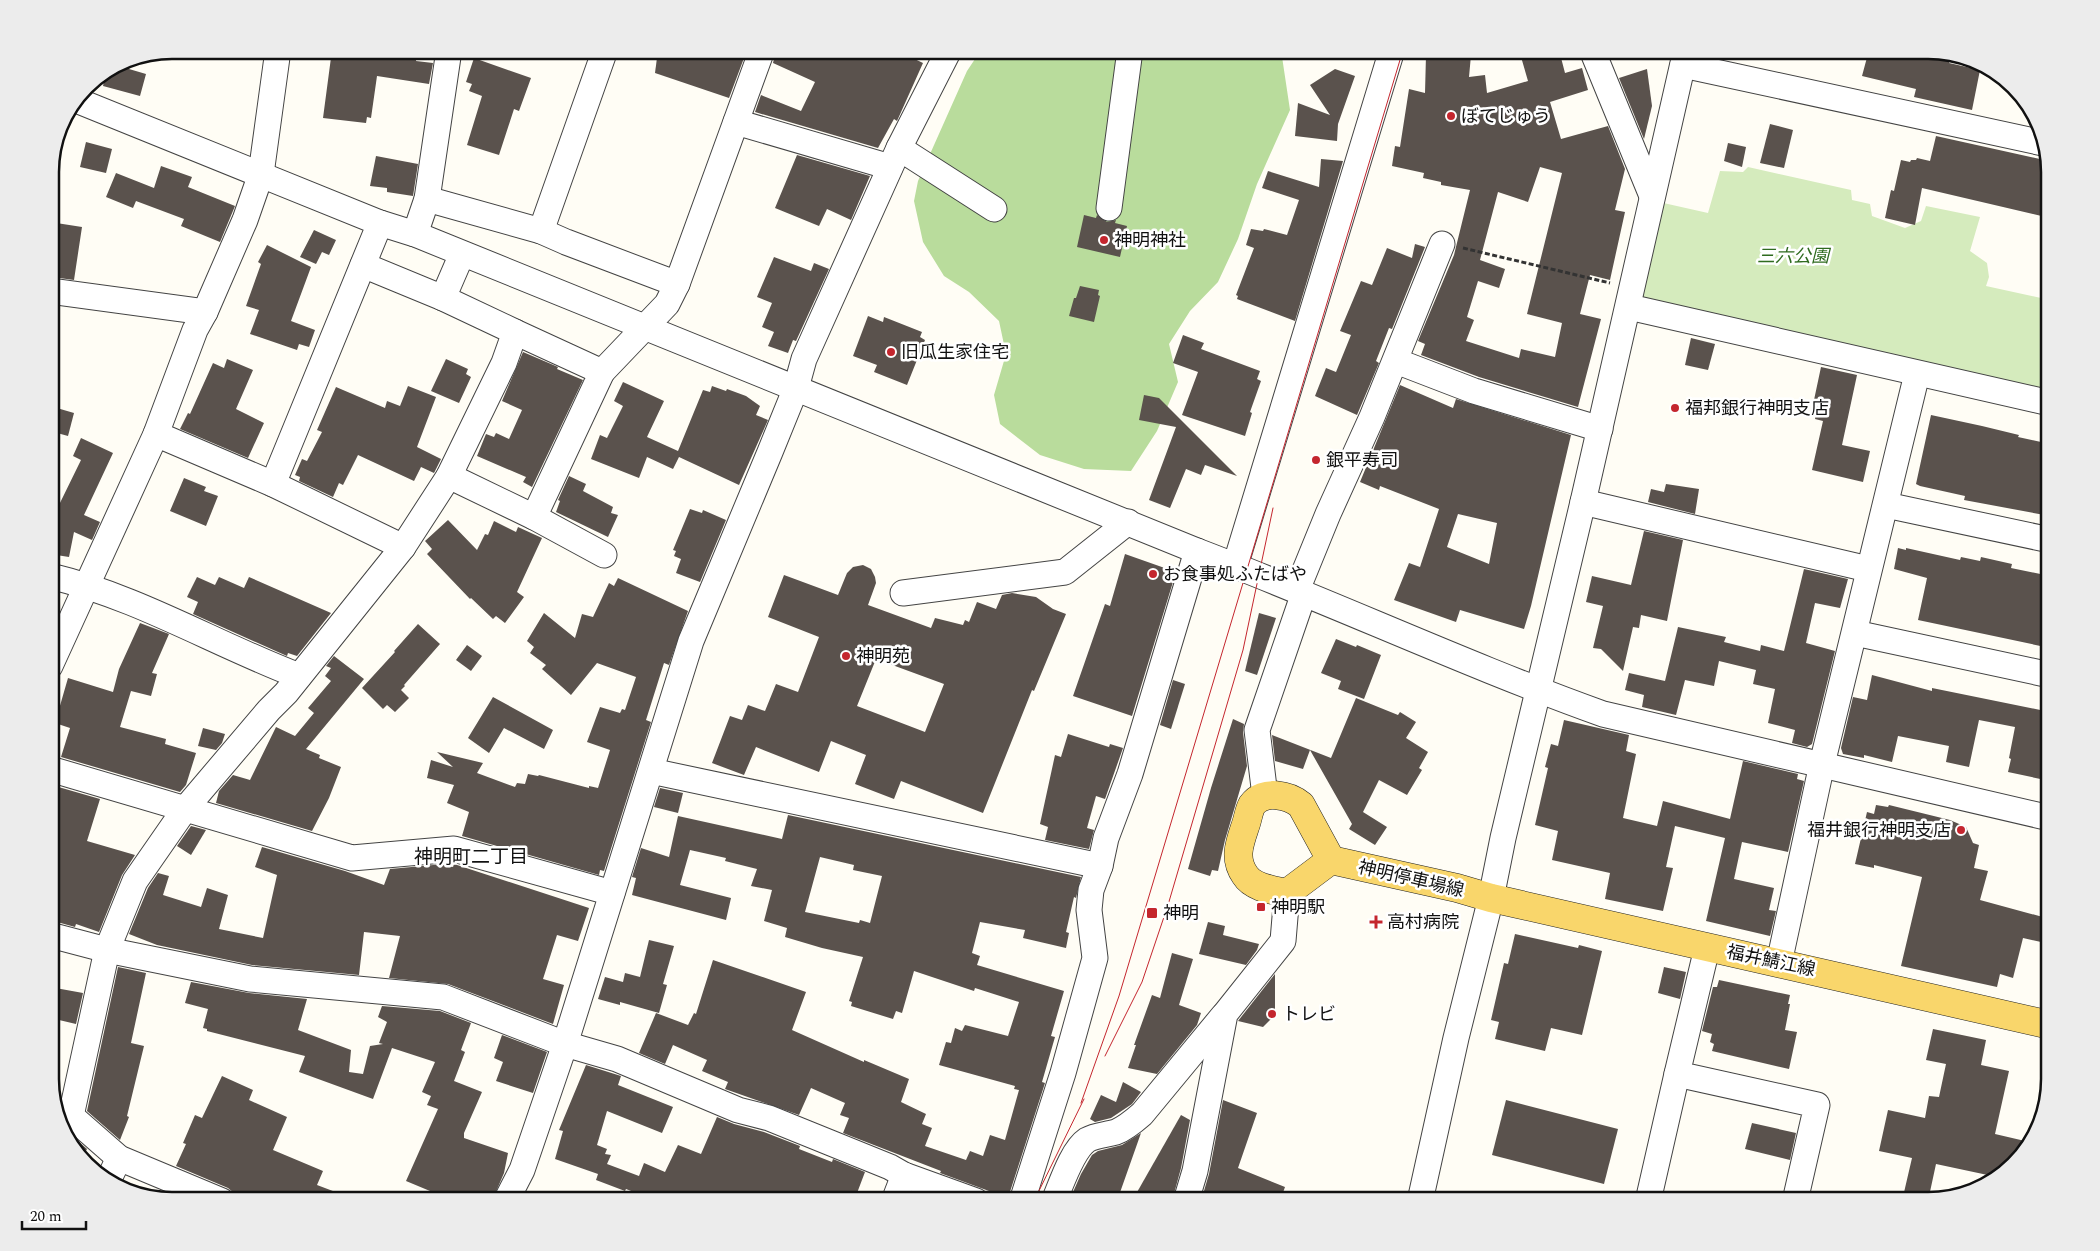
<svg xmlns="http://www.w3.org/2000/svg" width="2100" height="1251" viewBox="0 0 2100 1251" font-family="Spectral,'Noto Sans JP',serif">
  <rect width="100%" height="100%" fill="#fffdf5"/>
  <polygon fill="#d5ebbd" points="1748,167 1851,190 1852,200 1870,204 1872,216 1905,228 1921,221 1926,206 1980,217 1970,251 1987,263 1989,277 1986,286 2050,300 2050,395 1637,298 1659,202 1708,213 1720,171 1743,172"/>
  <polygon fill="#b9dc9c" points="981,50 1281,50 1290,110 1257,184 1238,239 1218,282 1190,311 1169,344 1178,382 1157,431 1131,471 1084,469 1040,455 1000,424 994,395 1006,354 999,321 969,292 944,276 923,242 914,201 918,181 967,71"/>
  <g fill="#5a524d" fill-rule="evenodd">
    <polygon points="332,50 417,50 416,61 433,63 429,84 377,76 371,118 367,117 366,123 323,118"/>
    <polygon points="658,50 747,50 729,98 655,73"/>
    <polygon points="776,50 896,50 923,63 897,121 894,119 878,148 755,112 761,95 801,111 815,82 773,63"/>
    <path d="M1519 50H1559L1565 73 1582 68 1588 90 1550 102 1561 139 1608 126 1625 169 1615 210 1625 212 1610 280 1590 275 1580 314 1601 319 1578 407 1479 377 1421 355 1425 344 1418 341 1454 255 1470 190 1441 185V182L1423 178 1424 173 1392 166 1395 146 1400 147 1409 89 1425 93 1426 55H1471L1469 77 1485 75 1487 93 1528 81ZM1540 167 1562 173 1527 314 1562 323 1555 357 1521 349 1519 358 1466 341 1474 320 1467 317 1478 281 1499 288 1505 269 1480 260 1498 192 1528 202Z"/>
    <polygon points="1869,50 1928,50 1936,52 1935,56 1950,60 1949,63 1980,70 1972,110 1914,97 1916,89 1862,76"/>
    <polygon points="133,58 129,69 146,74 140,96 103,86 106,72 126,59"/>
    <polygon points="474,58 531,78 519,111 514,109 499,155 467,145 482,96 469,91 472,84 466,82"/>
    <polygon points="1335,69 1355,76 1338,124 1337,141 1295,136 1298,103 1330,115 1310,85"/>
    <polygon points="1647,69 1652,106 1644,139 1619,78"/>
    <polygon points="1770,124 1793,130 1784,168 1760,163"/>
    <polygon points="1936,136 2049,161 2050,218 1922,188 1915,225 1885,218 1891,190 1894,191 1901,160 1910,162 1911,160 1916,160 1917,158 1930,161"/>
    <polygon points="86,142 112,149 106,173 80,167"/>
    <polygon points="1728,143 1746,147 1742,167 1724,161"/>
    <polygon points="797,155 870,176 851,220 827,209 819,226 775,208"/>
    <polygon points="376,156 418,164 413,196 387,192 387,188 370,186"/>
    <polygon points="1321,159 1343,161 1295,321 1237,299 1238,296 1236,295 1254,248 1246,245 1251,229 1263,231 1264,229 1287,235 1299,200 1262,188 1268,171 1319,187"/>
    <polygon points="161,166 192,177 188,187 235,206 220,242 181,226 184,219 136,201 133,208 106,197 116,173 154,188"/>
    <polygon points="1084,215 1096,218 1097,215 1107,222 1116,220 1115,223 1127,226 1120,257 1077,247"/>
    <polygon points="50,222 82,227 74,280 52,277 54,265 50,264"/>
    <polygon points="314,230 336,240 329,255 322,252 316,264 300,257"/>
    <polygon points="1415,244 1425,247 1392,329 1389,328 1376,361 1379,363 1357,415 1315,396 1326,368 1336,372 1351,335 1340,331 1361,281 1372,285 1387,248 1412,258"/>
    <polygon points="267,245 311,267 291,321 315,330 309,347 299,344 297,350 250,334 259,310 246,306 261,264 258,262"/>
    <polygon points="774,257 811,271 814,263 829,269 796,341 793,340 788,353 768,346 774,332 762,327 772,303 757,297"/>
    <polygon points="1080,286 1099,290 1098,295 1100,296 1094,322 1069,316 1074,298 1076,298"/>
    <polygon points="868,316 883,322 884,317 922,332 920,337 925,340 907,385 874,372 877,365 853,356"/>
    <polygon points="1183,335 1204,343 1201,349 1260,371 1257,379 1261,381 1250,412 1252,413 1245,436 1182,415 1198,372 1173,363"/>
    <polygon points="1691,338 1715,344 1708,370 1685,365"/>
    <polygon points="523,352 558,367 557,369 583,380 532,487 523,482 526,477 477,456 486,434 494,437 496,433 509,439 522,410 502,401"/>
    <polygon points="227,359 253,370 236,409 264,423 248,458 180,429 188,413 190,414 213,363 224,368"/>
    <polygon points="446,359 468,369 466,374 471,377 459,403 431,391"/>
    <polygon points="1821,367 1857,375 1842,445 1870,451 1863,482 1812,470 1823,421 1815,419 1819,401 1814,400"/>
    <polygon points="623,382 664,401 647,437 678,451 703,390 710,392 712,386 726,391 727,389 746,396 760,406 756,415 768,420 739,485 679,457 673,469 647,457 639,478 591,459 600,435 607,438 623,406 614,401"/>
    <path d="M1400 385 1453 408 1456 399 1571 435 1531 606 1524 629 1460 610 1456 622 1394 600 1409 563 1420 567 1439 509 1380 486 1379 490 1360 482ZM1458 514 1497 523 1489 564 1447 547Z"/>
    <polygon points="408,386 436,397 417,447 441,459 434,473 421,467 414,481 358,455 343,485 339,483 333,497 299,481 300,477 295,475 302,459 307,461 322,432 317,430 336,387 385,408 387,401 400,406"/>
    <polygon points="1144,395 1159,398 1237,476 1205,465 1201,475 1186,469 1170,508 1149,500 1176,427 1139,420"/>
    <polygon points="50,406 74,413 68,436 50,431"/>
    <polygon points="1931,415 1982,426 2019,435 2018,437 2050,444 2050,516 1964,500 1965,496 1920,486 1916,484"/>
    <polygon points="81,438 113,453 84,515 100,522 92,540 74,532 69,557 50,554 50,506 58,507 81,460 73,456"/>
    <polygon points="569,476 586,484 583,491 613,507 611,513 618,515 608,537 556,512 560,501 558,500"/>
    <polygon points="184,478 206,487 204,491 218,496 206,526 170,511"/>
    <polygon points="1666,484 1699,489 1695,514 1648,502 1651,489 1664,492"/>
    <polygon points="690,509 702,513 703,510 726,520 700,582 676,573 681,559 674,556 676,551 673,550"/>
    <polygon points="448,520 477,550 485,534 488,535 494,521 516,532 518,527 542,538 517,592 524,597 505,623 496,616 493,619 471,598 470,599 427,554 432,549 425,541"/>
    <polygon points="1644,531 1683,540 1667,621 1641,615 1639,628 1633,627 1623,671 1601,649 1593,648 1603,606 1586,602 1592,576 1631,585"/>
    <polygon points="1898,548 1906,550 1906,548 1960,560 1961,557 1980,561 1981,557 2012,564 2011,568 2050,576 2050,648 1918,620 1927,578 1894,569"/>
    <polygon points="1125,554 1176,572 1132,716 1073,696 1105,604 1110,606"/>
    <path d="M863 565 871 569 875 577 876 583 868 605 931 628 935 618 963 625 965 620 969 622 977 602 996 609 1002 595 1012 593 1036 597 1053 609 1066 614 1034 691 1032 690 983 813 901 781 894 799 855 784 866 755 831 741 819 772 756 747 744 775 712 763 730 716 742 720 748 705 765 711 776 684 798 692 819 637 768 617 784 575 838 595 847 573 853 567ZM876 659 944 684 925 732 857 706Z"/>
    <polygon points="1804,569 1848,579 1840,608 1815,603 1806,643 1835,651 1812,744 1807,747 1792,743 1795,730 1768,723 1775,689 1753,684 1756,670 1719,661 1714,686 1685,680 1676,715 1642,707 1644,695 1625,690 1629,673 1665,681 1678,627 1726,637 1724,642 1760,651 1761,645 1784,651"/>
    <polygon points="197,577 215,585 219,577 244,588 249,577 331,613 297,656 288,653 287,656 193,614 198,602 187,597"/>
    <polygon points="618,578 688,611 669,665 664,663 646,720 651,722 604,871 600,870 599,875 462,836 469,812 447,803 454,785 427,778 431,760 453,767 437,752 483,763 477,773 515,787 517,783 525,784 528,774 538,776 539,775 589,788 589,786 598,788 610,750 587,742 600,707 620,713 622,709 625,710 636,677 597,663 571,695 542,669 546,665 530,653 534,647 527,641 544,613 575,638 582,614 593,617 609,583 614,586"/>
    <polygon points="1259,613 1276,618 1257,675 1245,671"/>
    <polygon points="140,623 169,634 152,673 157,674 151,696 131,691 120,727 166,739 165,744 196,753 186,785 180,792 61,757 70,728 55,723 68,678 113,692 119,669"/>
    <polygon points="418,624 440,644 404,685 405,686 401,690 409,698 395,712 387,705 383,709 362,688 395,652 394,651"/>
    <polygon points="1336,639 1356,647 1357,645 1381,655 1364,699 1338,689 1341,681 1321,673"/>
    <polygon points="467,645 482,656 471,671 456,660"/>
    <polygon points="334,656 364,679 306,749 320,755 319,758 341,767 329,798 312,831 216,803 219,791 233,775 250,780 276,727 295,736 314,713 308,708 331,681 325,676 331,668 326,666"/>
    <polygon points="1872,675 1932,691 1932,688 2050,712 2050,781 2008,772 2011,759 2009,758 2015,727 1979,720 1969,767 1946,762 1949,746 1898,736 1892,762 1864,755 1864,758 1843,754 1841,748 1853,697 1867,700"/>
    <polygon points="1173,680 1185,684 1171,729 1160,725"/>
    <polygon points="493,697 553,730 544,749 504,728 489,753 468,738"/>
    <polygon points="1356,698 1398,715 1400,712 1416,722 1406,738 1428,752 1419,768 1422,770 1407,795 1379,780 1363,812 1387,827 1375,845 1349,829 1352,824 1310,750 1303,769 1275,761 1272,735 1331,758"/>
    <polygon points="1233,719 1244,724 1243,732 1247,766 1225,840 1218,871 1212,870 1210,876 1188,869 1211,788"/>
    <polygon points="1564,720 1629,735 1626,751 1636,754 1623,818 1657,826 1663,801 1730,819 1743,761 1798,774 1797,779 1804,781 1788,852 1742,842 1734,879 1774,888 1769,910 1776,911 1770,936 1706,921 1725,838 1675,826 1666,867 1673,868 1663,911 1605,899 1610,873 1552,860 1558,831 1535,825 1548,768 1545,767 1551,744 1558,746"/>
    <polygon points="203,728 225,734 222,743 216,750 198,746"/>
    <polygon points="1068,734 1109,747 1110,744 1123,748 1105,799 1096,796 1087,828 1094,830 1089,849 1045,840 1048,827 1040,824 1055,755 1061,757"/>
    <polygon points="55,786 100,799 87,841 135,855 122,875 99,932 76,924 75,927 50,920 50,803"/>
    <polygon points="660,788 683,793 678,813 654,807"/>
    <polygon points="1876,805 1888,807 1889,805 1950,820 1966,827 1973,843 1979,845 1974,868 1988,871 1980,900 2050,919 2050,944 2023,938 2013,978 2000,974 1997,987 1901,966 1922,877 1874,865 1874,868 1855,864 1867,812 1874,814"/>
    <path d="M788 815 1081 877 1076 898 1074 897 1066 932 1069 933 1066 948 1023 938 1025 930 980 922 972 953 980 956 977 965 1064 991 1051 1036 1055 1037 1042 1082 1045 1083 1008 1198 940 1173 941 1171 843 1133 849 1118 840 1115 845 1103 811 1088 799 1115 725 1089 728 1082 702 1071 707 1060 673 1045 665 1064 639 1053 656 1013 688 1025 694 1013 696 1014 713 960 806 992 792 1030 864 1062V1060L909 1079 901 1102 926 1114 922 1124 932 1128 925 1146 966 1160 970 1151 983 1156 990 1135 1005 1140 1019 1090 1014 1089 1015 1086 939 1065 946 1042 951 1043 955 1028 962 1031 965 1025 1008 1036 1019 1002 975 988 974 991 914 971 902 1013 896 1011 893 1019 851 1006 852 1002 849 1001 863 957 822 948 785 937 787 928 764 921 772 890 751 886 757 869 725 861 726 858 690 850 680 885 731 898 726 920 632 895 636 878 632 877 641 848 669 857 678 816 782 839ZM820 857 854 865 853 870 882 876 870 923 860 920 859 923 805 912Z"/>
    <polygon points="191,826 206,830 191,855 177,846"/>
    <polygon points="262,847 345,871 384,885 390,869 444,864 453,867 454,864 589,908 578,941 557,935 543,979 564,985 553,1024 448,984 389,978 400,936 364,932 359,975 252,965 157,945 129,934 148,888 158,873 169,876 163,895 201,907 207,888 228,895 219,929 263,938 277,875 255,867"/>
    <polygon points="1208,922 1225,926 1223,935 1259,944 1257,950 1246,965 1199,954"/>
    <polygon points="1515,934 1578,948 1579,945 1602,951 1582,1035 1551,1028 1545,1051 1495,1039 1499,1022 1491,1020 1504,963 1508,964"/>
    <polygon points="649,940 674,946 663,984 667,985 659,1013 620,1002 620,1005 598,999 605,977 623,982 625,973 640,977"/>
    <polygon points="1172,953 1193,959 1179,1005 1201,1013 1197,1025 1157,1074 1128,1068 1136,1045 1134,1045 1152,995 1160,998"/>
    <polygon points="118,967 146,973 131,1043 144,1046 127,1116 129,1117 120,1140 87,1111"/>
    <polygon points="1664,967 1686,972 1680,999 1658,993"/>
    <polygon points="1275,974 1275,1015 1263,1027 1238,1021"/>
    <polygon points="1719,980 1790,995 1788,1004 1790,1004 1785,1030 1797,1032 1789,1069 1712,1051 1714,1044 1710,1042 1712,1034 1702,1031 1713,987 1717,987"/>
    <polygon points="191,982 249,993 307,999 298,1030 351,1050 349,1072 363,1074 370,1046 383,1044 379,1043 387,1022 378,1017 382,1006 440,1011 471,1023 461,1050 465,1052 454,1081 482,1092 464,1133 464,1138 508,1153 504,1173 492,1201 454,1201 406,1181 438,1109 427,1105 431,1096 422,1092 435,1062 392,1048 373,1099 299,1072 305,1056 207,1031 207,1029 203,1028 208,1009 185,1003"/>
    <polygon points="50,987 83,993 76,1024 59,1020 60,1012 50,1010"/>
    <polygon points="1933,1029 1986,1040 1981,1065 2009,1071 1995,1134 2025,1141 2022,1151 1997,1177 1936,1164 1928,1201 1902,1201 1912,1158 1879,1151 1888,1110 1925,1118 1929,1096 1939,1097 1946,1064 1926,1060"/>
    <polygon points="502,1035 547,1052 533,1093 496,1081 503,1062 494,1058"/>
    <polygon points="586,1065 621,1076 618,1085 673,1107 662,1133 607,1111 597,1145 607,1149 605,1154 611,1155 607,1164 639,1176 644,1163 665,1172 678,1145 701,1154 717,1117 734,1124 764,1132 800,1146 799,1149 832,1162 833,1159 865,1172 854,1201 843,1201 828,1196 826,1201 698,1201 679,1193 676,1201 657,1201 626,1189 625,1191 596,1180 598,1174 555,1159 563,1131 559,1130"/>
    <polygon points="222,1076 253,1090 249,1100 287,1117 273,1150 323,1171 317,1185 354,1199 354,1201 256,1201 234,1193 228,1188 176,1166 186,1144 183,1143 195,1115 202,1118"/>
    <polygon points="1123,1082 1141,1092 1132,1104 1111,1118 1095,1122 1090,1119 1101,1095 1116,1102"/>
    <polygon points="1223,1100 1257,1113 1238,1168 1285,1187 1280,1201 1250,1201 1230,1193 1227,1201 1201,1201 1209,1174"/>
    <polygon points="1506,1100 1618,1129 1604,1184 1492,1155"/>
    <polygon points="1181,1115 1190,1120 1181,1168 1172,1201 1132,1201"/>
    <polygon points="1752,1123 1796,1133 1790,1160 1745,1149"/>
    <polygon points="1141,1133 1117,1201 1073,1201 1070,1199 1081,1174 1092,1155 1098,1151 1122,1145"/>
    <polygon points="77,1140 87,1149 83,1157 75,1149"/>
  </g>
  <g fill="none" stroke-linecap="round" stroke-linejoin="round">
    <g stroke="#444" stroke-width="27">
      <g id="minor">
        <polyline points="1592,50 1652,196"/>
        <polyline points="1683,65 2043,143"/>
        <path d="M76 100 380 223 415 234 1197 551C1334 603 1466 665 1603 714L2050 818"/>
        <polyline points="736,122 890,167"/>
        <polyline points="899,148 994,209"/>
        <polyline points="427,199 449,50"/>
        <polyline points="1109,208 1130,50"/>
        <polyline points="541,231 605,50"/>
        <polyline points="415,234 427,199 541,231 566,242 677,284 762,50"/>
        <polyline points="363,265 443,298"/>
        <polyline points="50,291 205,312"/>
        <polyline points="1629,307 2050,403"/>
        <polyline points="515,332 602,372 534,517"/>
        <polyline points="1396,361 1474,391 1600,429"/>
        <polyline points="602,372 667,304 677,284"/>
        <polyline points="156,434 273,484 403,547"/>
        <polyline points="449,476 534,517 604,555"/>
        <polyline points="273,484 380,223"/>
        <polyline points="1583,502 1868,569"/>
        <polyline points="1886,505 2050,540"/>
        <polyline points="1235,566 1392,50"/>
        <path d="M50 576C138 597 215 644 299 676"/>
        <polyline points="1297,590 1328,514 1372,417 1442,244"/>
        <polyline points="903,593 1065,572 1128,522"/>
        <polyline points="1855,633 2050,675"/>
        <polyline points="50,666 156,434 195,330 205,312 245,220 261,174 278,50"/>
        <polyline points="50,769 352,858 454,849 612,893"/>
        <polyline points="651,771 1100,866"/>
        <polyline points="1265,796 1257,730 1304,593"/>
        <polyline points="50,935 107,950 250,979 443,997 565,1044 617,1059 738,1110 769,1118 890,1167 904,1175 976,1201"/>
        <polyline points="1707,948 1677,1074 1817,1105 1795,1201"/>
        <polyline points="1779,963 1822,764 1917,374"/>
        <polyline points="58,1113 71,1116 119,1158 222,1201"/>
        <polyline points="71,1116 107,950 135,881 185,809 269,710 286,693 403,547 449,476 504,363 515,332 443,298 462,254"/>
        <polyline points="108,1181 119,1158"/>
        <polyline points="506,1201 522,1170 565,1044 691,641 770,452 796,388 804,359 899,148 949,50"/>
        <polyline points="894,1201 904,1175"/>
        <polyline points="1022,1201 1063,1073 1095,958 1089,910 1091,890 1100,866 1106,838 1130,774 1197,551"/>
        <path d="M1054 1201C1061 1185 1072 1150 1087 1140 1096 1135 1106 1135 1116 1132 1126 1128 1134 1121 1142 1114L1223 1016"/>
        <polyline points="1186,1201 1195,1171 1225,1014 1283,941 1287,893"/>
        <polyline points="1420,1201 1456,1038 1491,898 1503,838 1583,502 1686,50"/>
        <polyline points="1648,1201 1677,1074"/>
      </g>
    </g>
    <g stroke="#222" stroke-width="29">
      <path id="major" d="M1331 860 1287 893C1273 890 1253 888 1245 875 1233 858 1240 842 1246 824 1248 818 1249 810 1252 805 1263 789 1289 795 1301 805L1331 860 1457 888 1491 898 2050 1025"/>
    </g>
    <polyline stroke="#333" stroke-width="3" stroke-dasharray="5 2.5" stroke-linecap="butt" points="1463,248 1610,283"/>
    <use href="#minor" stroke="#fff" stroke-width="25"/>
    <use href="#major" stroke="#f9d66b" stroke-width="28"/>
    <g stroke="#c4262e" stroke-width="1">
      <polyline points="1105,1056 1142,982 1168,905 1243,650 1273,508"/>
      <polyline points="1081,1103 1119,996 1403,50"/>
      <polyline points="1034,1201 1084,1099"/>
    </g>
  </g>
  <g fill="#c4262e" stroke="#fff" stroke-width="2">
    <circle cx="1451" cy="116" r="5"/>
    <circle cx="1104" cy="240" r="5"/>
    <circle cx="891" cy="352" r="5"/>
    <circle cx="1675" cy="408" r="5"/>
    <circle cx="1316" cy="460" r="5"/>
    <circle cx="1153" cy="574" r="5"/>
    <circle cx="846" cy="656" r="5"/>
    <circle cx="1961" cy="830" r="5"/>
    <rect x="1256" y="902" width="10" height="10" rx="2.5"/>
    <rect x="1146" y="907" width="12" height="12" rx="2.5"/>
    <path d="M1373.5 914.5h5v5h5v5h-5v5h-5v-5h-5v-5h5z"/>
    <circle cx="1272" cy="1014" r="5"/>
  </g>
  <g text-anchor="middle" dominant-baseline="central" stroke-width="5" stroke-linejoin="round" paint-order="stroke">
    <g font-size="18" fill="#111" stroke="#fff" text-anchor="start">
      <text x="1461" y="116">ぼてじゅう</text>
      <text x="1114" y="240">神明神社</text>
      <text x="901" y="352">旧瓜生家住宅</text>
      <text x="1685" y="408">福邦銀行神明支店</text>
      <text x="1326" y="460">銀平寿司</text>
      <text x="1163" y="574">お食事処ふたばや</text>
      <text x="856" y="656">神明苑</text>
      <text x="1951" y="830" text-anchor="end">福井銀行神明支店</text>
      <text x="1271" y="907">神明駅</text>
      <text x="1163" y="913">神明</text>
      <text x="1387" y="922">高村病院</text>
      <text x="1282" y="1014">トレビ</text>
    </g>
    <g font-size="18" font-style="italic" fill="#2f6b1f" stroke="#fff">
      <text x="1793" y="256">三六公園</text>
    </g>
    <g font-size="18" fill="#111" stroke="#fff">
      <text transform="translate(1411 879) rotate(13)">神明停車場線</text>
      <text transform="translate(1771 961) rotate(12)">福井鯖江線</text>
    </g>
    <g font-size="19" fill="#111" stroke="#fff">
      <text x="471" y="857">神明町二丁目</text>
    </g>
  </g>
  <path d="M0 0H2100V1251H0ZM172 59H1928A113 113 0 0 1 2041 172V1079A113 113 0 0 1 1928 1192H172A113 113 0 0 1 59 1079V172A113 113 0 0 1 172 59Z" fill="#ececec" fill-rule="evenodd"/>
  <path fill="none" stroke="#111" stroke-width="2.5" d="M172 59H1928A113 113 0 0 1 2041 172V1079A113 113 0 0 1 1928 1192H172A113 113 0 0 1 59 1079V172A113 113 0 0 1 172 59Z"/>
  <path d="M22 1221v8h64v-8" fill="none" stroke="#111111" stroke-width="2.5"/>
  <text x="30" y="1221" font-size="15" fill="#111111" stroke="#ffffff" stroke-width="4" paint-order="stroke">20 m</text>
</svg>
